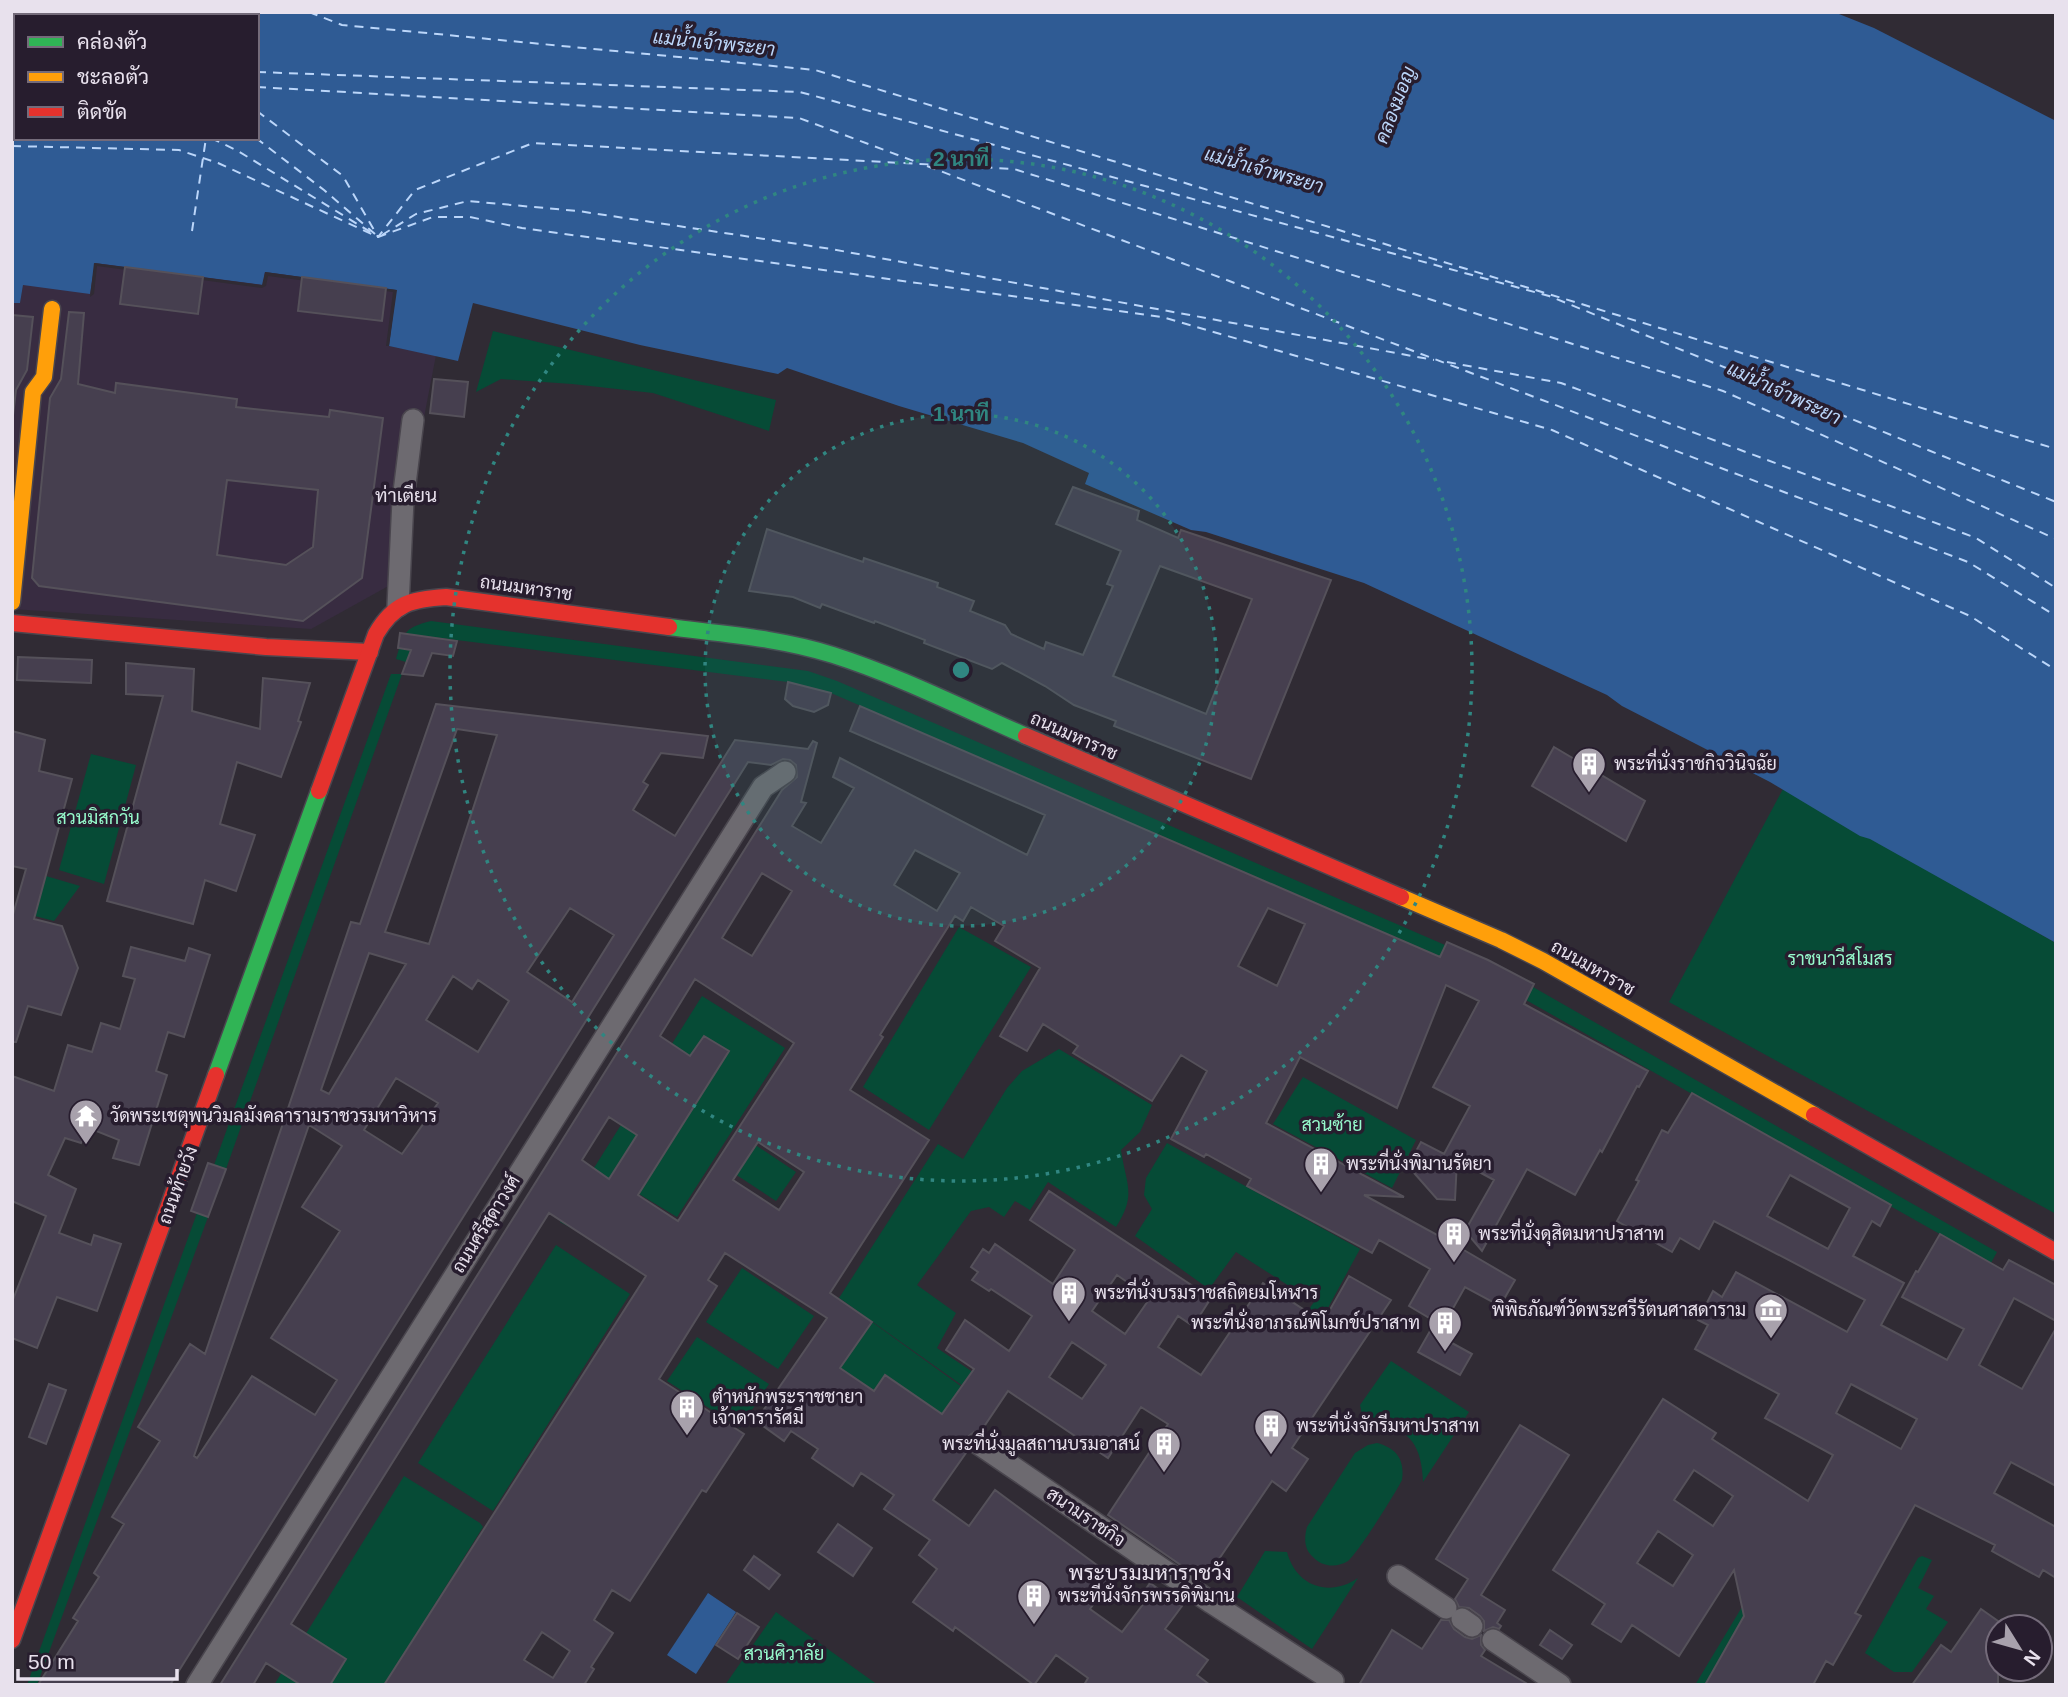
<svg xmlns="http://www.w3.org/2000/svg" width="2068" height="1697" viewBox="0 0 2068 1697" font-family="Helvetica,Sarabun,sans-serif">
  <rect width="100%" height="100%" fill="#302b34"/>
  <polygon fill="#382c41" points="94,263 265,272 397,290 389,346 436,355 392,584 311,629 12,609 12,303 20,303 23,285"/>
  <g fill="#064b36">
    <polygon points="493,331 776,400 769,431 653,393 572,384 501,379 476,392"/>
    <path d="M431 621 808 671 837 681 1445 945 1440 957 831 693 788 682 417 635 406 662 396 659C404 633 403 628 431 621Z"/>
    <polygon points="391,674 402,674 226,1169 214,1165"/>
    <polygon points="91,754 136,765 104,884 59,870"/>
    <polygon points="1783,789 2056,943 2056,1214 1669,1002"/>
    <polygon points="46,876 80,886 54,921 35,916"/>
    <polygon points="959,927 1031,967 929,1130 863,1087"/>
    <polygon points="1533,987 1997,1252 1991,1263 1526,1000"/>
    <polygon points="702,996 785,1048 677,1217 616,1180 573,1229 560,1222"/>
    <path d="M1059 1049 1152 1105 1140 1132 1121 1150C1126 1185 1137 1194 1116 1227L1048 1182 1030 1210 1015 1201 1004 1217 989 1207 971 1211 917 1285 956 1313 937 1348 1004 1393 994 1408 839 1298 938 1144 963 1159 1007 1088 1022 1071Z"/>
    <polygon points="1303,1077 1416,1140 1392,1188 1273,1124"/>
    <polygon points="751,1142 796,1172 776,1201 732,1172"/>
    <polygon points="1167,1143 1360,1249 1305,1350 1289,1338 1314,1302 1236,1252 1209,1289 1135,1236 1152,1209 1144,1195 1146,1178"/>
    <polygon points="197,1213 208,1217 37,1685 27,1685"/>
    <polygon points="556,1245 630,1294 493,1511 418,1463"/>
    <polygon points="742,1268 814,1316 778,1369 706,1322"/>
    <polygon points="872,1322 962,1387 942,1414 885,1375 874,1391 840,1368"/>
    <polygon points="697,1337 769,1384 740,1428 667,1381"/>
    <path d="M1391 1361 1469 1412 1423 1482C1422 1443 1406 1421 1365 1428L1360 1405Z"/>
    <path d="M1377 1443C1396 1448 1405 1459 1402 1480 1395 1494 1358 1553 1348 1561 1337 1568 1322 1567 1313 1557 1304 1549 1304 1538 1307 1527L1355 1453 1368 1445Z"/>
    <polygon points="404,1476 480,1523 483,1527 384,1685 274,1685"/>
    <path d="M1265 1551 1287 1552C1296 1586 1329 1598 1358 1578L1312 1649 1237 1597Z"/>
    <polygon points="1922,1556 1932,1560 1918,1588 1934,1596 1926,1609 1948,1622 1912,1672 1894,1672 1865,1653 1918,1558"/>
    <polygon points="1742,1607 1744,1616 1705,1685 1695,1685"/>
    <polygon points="776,1612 878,1685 725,1685"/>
  </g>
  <g fill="#2f5b94" fill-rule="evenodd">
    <path d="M12 12H1834L1874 28 2056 121V943L1870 839 1860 836 1770 782 1622 706 1607 695 1364 583 1206 532 1191 530 1085 484 1089 473 1023 443 899 406 787 368 778 374 640 345 473 303 458 361 389 346 396 290 265 272 263 285 95 263 90 294 23 285 20 303H12ZM16 16H257V138H16Z"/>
    <polygon points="708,1593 736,1612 696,1674 667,1655"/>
  </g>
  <polygon fill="#302b34" points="94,263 262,285 265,272 397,290 389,346 386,346 393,292 268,276 266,286 262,288 97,266 94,294 90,297"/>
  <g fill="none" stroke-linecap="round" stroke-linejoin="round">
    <g stroke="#bbd6fa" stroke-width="2" stroke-dasharray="9 7" stroke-linecap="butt">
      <polyline points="78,12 83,16"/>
      <polyline points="309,12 342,25 815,70 2056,449"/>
      <polyline points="225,16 226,12"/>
      <polyline points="12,38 16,38"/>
      <polyline points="12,63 16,63"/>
      <polyline points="257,72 800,92 1549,296 2056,502"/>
      <polyline points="12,73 16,74"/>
      <polyline points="257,87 799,118 919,163"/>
      <polyline points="257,111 343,176 378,237 415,190 533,143 1014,169 1723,391 2056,539"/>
      <polyline points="12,119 16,119"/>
      <polyline points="211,138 238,151 372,233"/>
      <polyline points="256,138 324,190 375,234"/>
      <polyline points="12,146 179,150 218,163 378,237 433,217 470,217 522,228 1162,317 1552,430 1970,616 2056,670"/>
      <polyline points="927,166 1968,562 2056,616"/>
      <polyline points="192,231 206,138"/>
      <polyline points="382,235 416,214 468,201 578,211 831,249 1434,360"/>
      <polyline points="1447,362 1561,383 1976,538 2056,588"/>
    </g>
  </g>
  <g fill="#463f4f" stroke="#55515a" stroke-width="2" fill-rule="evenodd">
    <polygon points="125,267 203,277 198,314 120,304"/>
    <polygon points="302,277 386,288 382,321 298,311"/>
    <path d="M69 312 84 313 78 384 115 393 116 383 237 399 236 407 329 417 330 410 383 418 362 578 303 621 39 586 32 578 50 398 61 379ZM227 480 318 490 313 547 286 565 217 555Z"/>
    <polygon points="12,315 33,317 27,370 16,390 12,424"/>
    <polygon points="434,379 468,382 464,417 430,413"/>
    <path d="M1073 487 1139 511 1137 520 1178 538 1181 530 1331 580 1251 779 1114 726 1116 721 1074 705 1045 686 1002 663 992 669 924 643 925 640 875 621 874 623 822 604 820 608 793 597 749 591 767 529 863 562 864 558 938 583 937 587 974 601 970 611 1005 625 1011 634 1044 649 1046 642 1083 655 1113 586 1107 584 1121 551 1056 524ZM1160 566 1252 599 1206 714 1113 676Z"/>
    <polygon points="400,633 457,641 453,656 432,653 423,676 402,674 411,650 398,648"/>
    <polygon points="18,657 92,660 91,683 17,680"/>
    <polygon points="126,663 194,669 192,711 260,729 263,678 310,683 298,721 301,722 281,777 237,762 220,824 255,835 236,891 205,880 193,924 107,901 163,696 126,694"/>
    <polygon points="788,682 831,693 828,705 814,712 793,706 785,699"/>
    <path d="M436 704 708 736 703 758 661 753 643 782 648 785 633 810 675 836 735 740 808 749 813 741 817 743 801 802 806 803 792 826 821 843 854 788 833 777 840 758 1027 855 1045 815 850 731 860 706 1440 957 1447 942 1488 960 1534 984 1524 1004 1648 1071 1639 1087 1637 1086 1602 1152 1600 1150 1575 1195 1527 1169 1482 1251 1465 1231 1494 1180 1457 1160 1455 1200 1437 1199 1408 1166 1421 1142 1444 1154 1470 1106 1433 1087 1479 1001 1446 985 1397 1108 1300 1057 1266 1123 1404 1197 1364 1195 1452 1243 1451 1256 1457 1246 1515 1280 1500 1306 1465 1287 1443 1326 1409 1306 1430 1269 1379 1240 1372 1253 1247 1186 1251 1179 1206 1154 1204 1157 1171 1139 1207 1071 1181 1055 1152 1101 1073 1053 1078 1046 1043 1024 1027 1051 1000 1036 1040 968 995 941 1004 926 971 907 963 921 955 916 880 1035 883 1037 850 1090 929 1140 830 1293 872 1322 840 1368 874 1391 885 1375 942 1414 974 1369 946 1350 965 1320 1009 1351 1032 1316 991 1289 989 1291 972 1280 978 1272 971 1267 983 1249 989 1253 995 1244 1053 1284 1075 1250 1030 1220 1049 1191 1211 1298 1193 1326 1178 1316 1158 1347 1201 1375 1263 1283 1323 1322 1349 1276 1391 1300 1292 1448 1308 1459 1286 1491 1272 1481 1204 1581 1108 1515 1168 1424 1141 1407 1108 1458 1008 1391 981 1431 974 1432 969 1436 966 1442 968 1450 933 1500 969 1526 995 1490 1113 1577 1090 1609 1122 1632 1144 1603 1139 1599 1150 1583 1182 1606 1165 1629 1208 1660 1197 1675 1210 1685H1084L1088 1678 1056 1655 1034 1685 955 1627 953 1631 913 1602 937 1569 919 1555 930 1540 884 1509 894 1495 861 1473 853 1486 812 1458 818 1449 791 1431 784 1441 756 1421 827 1318 725 1253 708 1280 717 1286 659 1379 744 1434 706 1492 702 1490 630 1601 612 1590 594 1620 613 1633 591 1667 594 1669 584 1685H384L646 1276 549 1213 291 1624 346 1659 330 1685H301L266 1663 253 1685H220L782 790 797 777 796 765 790 760 783 759 771 765 748 762 170 1685H38L78 1621 73 1618 99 1577 94 1573 124 1524 112 1517 160 1441 138 1427 190 1344 205 1354 351 922 360 924ZM457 729 497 735 429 944 385 932ZM915 850 960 873 937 911 894 885ZM762 873 792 891 752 956 722 938ZM570 908 614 935 572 1002 527 972ZM1268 908 1305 924 1277 986 1238 966ZM369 953 406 964 329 1094 321 1090ZM453 976 472 989 478 980 509 1001 478 1052 426 1020ZM695 979 794 1043 678 1221 638 1195 729 1051 704 1036 690 1056 660 1036ZM396 1078 438 1103 402 1154 364 1130ZM609 1117 637 1135 609 1179 582 1160ZM309 1125 342 1146 302 1207 340 1231 271 1338 337 1380 315 1415 252 1376 197 1458 194 1456ZM758 1142 804 1172 779 1210 733 1180ZM1117 1275 1150 1298 1125 1334 1092 1311ZM1072 1342 1106 1365 1082 1399 1049 1377ZM542 1632 570 1651 553 1678 524 1660Z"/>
    <polygon points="12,731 45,740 39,771 72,779 34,919 62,926 78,968 61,1015 28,1006 16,1042 12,1042 12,918 26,869 12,866"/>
    <polygon points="1554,747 1645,801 1626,841 1532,786"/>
    <polygon points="131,947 185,961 189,948 210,955 184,1037 168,1032 156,1071 167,1075 139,1165 113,1158 119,1140 89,1128 86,1129 81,1143 65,1138 48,1175 76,1189 59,1233 91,1245 94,1235 121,1244 97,1311 57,1297 37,1348 12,1338 12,1302 46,1216 12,1201 12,1076 54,1091 68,1045 92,1052 101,1023 120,1029 135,979 123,976"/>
    <path d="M1692 1093 1891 1205 1880 1226 1872 1221 1853 1256 1904 1283 1881 1325 1947 1360 1964 1329 1902 1297 1916 1271 1918 1272 1940 1234 2003 1270 2009 1260 2056 1285V1321L2014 1298 1979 1365 2022 1389 2056 1328V1486L2011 1462 1994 1493 2056 1527V1578L2043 1570 2039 1577 1992 1551 1995 1545 1915 1505 1855 1613 1861 1616 1833 1665 1826 1661 1813 1685H1705L1744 1616 1734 1570 1679 1656 1632 1625 1621 1642 1592 1624 1605 1604 1553 1570 1663 1399 1716 1433 1712 1439 1808 1501 1833 1455 1765 1418 1779 1394 1695 1349 1708 1325 1698 1320 1713 1291 1722 1297 1736 1272 1847 1332 1865 1300 1714 1221 1699 1249 1680 1238 1672 1252 1617 1221 1639 1181 1636 1180 1662 1130 1668 1133ZM1790 1175 1850 1208 1828 1249 1767 1216ZM1851 1384 1917 1419 1901 1449 1836 1413ZM1694 1470 1733 1496 1713 1526 1674 1500ZM1658 1531 1693 1555 1673 1586 1637 1563Z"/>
    <polygon points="208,1163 226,1169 208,1217 191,1211"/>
    <polygon points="1430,1331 1472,1354 1460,1375 1418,1352"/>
    <polygon points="49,1384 66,1390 46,1444 29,1437"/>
    <polygon points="1520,1425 1569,1455 1481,1595 1505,1610 1497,1623 1501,1626 1499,1629 1493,1627 1484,1631 1484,1621 1480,1616 1469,1608 1459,1607 1455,1599 1468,1579 1436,1559"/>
    <polygon points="838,1524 872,1548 853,1576 818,1552"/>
    <polygon points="754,1556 780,1575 769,1589 744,1570"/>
    <polygon points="1981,1609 1998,1621 1998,1685 1912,1685 1941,1645 1951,1652"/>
    <polygon points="737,1613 759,1627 738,1659 716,1645"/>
    <polygon points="1441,1620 1449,1620 1454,1629 1465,1637 1472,1639 1481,1635 1481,1645 1485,1650 1481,1656 1529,1685 1359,1685 1392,1630 1422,1649"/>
    <polygon points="1550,1630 1572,1645 1562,1659 1540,1645"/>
  </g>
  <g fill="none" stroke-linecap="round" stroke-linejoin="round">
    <g stroke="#4a464e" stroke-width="24">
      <g id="street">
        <polyline points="398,606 403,500 413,420"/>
        <polyline points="979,1444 1212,1603 1333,1681"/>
        <polyline points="1398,1576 1446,1608"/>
        <polyline points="1462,1619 1472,1626"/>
        <polyline points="1493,1640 1560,1685"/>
        <polyline points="197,1685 763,787 785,772"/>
      </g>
    </g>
    <g stroke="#4a464e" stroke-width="19">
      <g id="fast">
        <path d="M669 627C723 634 780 638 833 655 899 676 962 708 1026 736"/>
        <polyline points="216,1075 319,791"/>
      </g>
    </g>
    <g stroke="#4a464e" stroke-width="19">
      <g id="slow">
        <polyline points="12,602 33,392 44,377 52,309"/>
        <polyline points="1401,897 1501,940 1543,961 1814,1115"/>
      </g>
    </g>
    <g stroke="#4a464e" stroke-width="19">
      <g id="jam">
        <polyline points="12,623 266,647 370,652"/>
        <polyline points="1026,736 1401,897"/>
        <path d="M319 791 376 634C394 603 412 599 446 597L669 627"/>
        <polyline points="1814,1115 2056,1252"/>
        <polyline points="12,1640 216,1075"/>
      </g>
    </g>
    <use href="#street" stroke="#6d6a70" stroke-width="21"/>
    <use href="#fast" stroke="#30b455" stroke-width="16"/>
    <use href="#slow" stroke="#ff9f0a" stroke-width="16"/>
    <use href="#jam" stroke="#e5322d" stroke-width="16"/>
  </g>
  <circle cx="961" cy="670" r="256" fill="#308681" fill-opacity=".12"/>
  <g fill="none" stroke="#308681" stroke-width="3.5" stroke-dasharray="3.5 7">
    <circle cx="961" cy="670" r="256"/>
    <circle cx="961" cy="670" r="511"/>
  </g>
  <defs>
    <g id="building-pin" transform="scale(1.75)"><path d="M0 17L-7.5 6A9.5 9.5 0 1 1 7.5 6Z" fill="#a8a1ac" stroke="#271d2e"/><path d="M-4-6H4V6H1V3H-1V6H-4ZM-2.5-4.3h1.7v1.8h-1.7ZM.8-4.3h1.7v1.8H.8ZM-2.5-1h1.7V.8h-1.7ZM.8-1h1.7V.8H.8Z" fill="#fff"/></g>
    <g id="temple-pin" transform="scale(1.75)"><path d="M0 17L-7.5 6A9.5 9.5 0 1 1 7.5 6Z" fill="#a8a1ac" stroke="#271d2e"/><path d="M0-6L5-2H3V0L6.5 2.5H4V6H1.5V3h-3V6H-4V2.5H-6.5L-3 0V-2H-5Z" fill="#fff"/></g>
    <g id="museum-pin" transform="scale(1.75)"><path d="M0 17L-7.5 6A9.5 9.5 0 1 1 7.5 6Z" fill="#a8a1ac" stroke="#271d2e"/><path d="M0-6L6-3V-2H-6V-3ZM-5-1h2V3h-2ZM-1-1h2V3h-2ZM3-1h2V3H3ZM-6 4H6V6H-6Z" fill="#fff"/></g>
  </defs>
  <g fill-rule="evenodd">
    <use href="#building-pin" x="1589" y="764"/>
    <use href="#temple-pin" x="86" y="1116"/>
    <use href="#building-pin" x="1321" y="1164"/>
    <use href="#building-pin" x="1454" y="1234"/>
    <use href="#building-pin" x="1069" y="1293"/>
    <use href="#museum-pin" x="1771" y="1310"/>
    <use href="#building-pin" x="1445" y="1323"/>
    <use href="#building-pin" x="687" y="1407"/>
    <use href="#building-pin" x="1271" y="1426"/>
    <use href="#building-pin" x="1164" y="1444"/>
    <use href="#building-pin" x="1034" y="1596"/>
  </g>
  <g text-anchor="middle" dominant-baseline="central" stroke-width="7" stroke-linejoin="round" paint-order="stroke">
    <g font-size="18" fill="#e8e1ed" stroke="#271d2e">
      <text transform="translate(526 588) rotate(8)">ถนนมหาราช</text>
      <text transform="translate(1074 736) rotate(24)">ถนนมหาราช</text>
      <text transform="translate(1593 968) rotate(30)">ถนนมหาราช</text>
      <text transform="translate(178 1185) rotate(-70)">ถนนท้ายวัง</text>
      <text transform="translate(486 1224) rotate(-58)">ถนนศรีสุดาวงศ์</text>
      <text transform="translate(1086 1517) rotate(34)">สนามราชกิจ</text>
    </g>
    <g font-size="18" fill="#e8e1ed" stroke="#271d2e" text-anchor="start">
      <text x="1614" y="764">พระที่นั่งราชกิจวินิจฉัย</text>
      <text x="110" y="1116">วัดพระเชตุพนวิมลมังคลารามราชวรมหาวิหาร</text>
      <text x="1346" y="1164">พระที่นั่งพิมานรัตยา</text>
      <text x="1478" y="1234">พระที่นั่งดุสิตมหาปราสาท</text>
      <text x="1094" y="1293">พระที่นั่งบรมราชสถิตยมโหฬาร</text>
      <text x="1746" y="1310" text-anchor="end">พิพิธภัณฑ์วัดพระศรีรัตนศาสดาราม</text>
      <text x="1420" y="1323" text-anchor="end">พระที่นั่งอาภรณ์พิโมกข์ปราสาท</text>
      <text x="712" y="1397">ตำหนักพระราชชายา<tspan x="712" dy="21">เจ้าดารารัศมี</tspan></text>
      <text x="1296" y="1426">พระที่นั่งจักรีมหาปราสาท</text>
      <text x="1140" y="1444" text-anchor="end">พระที่นั่งมูลสถานบรมอาสน์</text>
      <text x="1058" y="1596">พระที่นั่งจักรพรรดิพิมาน</text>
    </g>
    <g font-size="18" fill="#96facc" stroke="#271d2e">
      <text x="98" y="818">สวนมิสกวัน</text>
      <text x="1840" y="959">ราชนาวีสโมสร</text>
      <text x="1332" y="1125">สวนซ้าย</text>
      <text x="784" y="1654">สวนศิวาลัย</text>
    </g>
    <g font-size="19" font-style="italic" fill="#bbd6fa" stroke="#271d2e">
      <text transform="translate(714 43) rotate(6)">แม่น้ำเจ้าพระยา</text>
      <text transform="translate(1395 105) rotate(-69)">คลองมอญ</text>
      <text transform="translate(1264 170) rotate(16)">แม่น้ำเจ้าพระยา</text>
      <text transform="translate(1784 393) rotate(25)">แม่น้ำเจ้าพระยา</text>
    </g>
    <g font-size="19" fill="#e8e1ed" stroke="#271d2e">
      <text x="406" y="495">ท่าเตียน</text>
    </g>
    <g font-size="21" fill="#e8e1ed" stroke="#271d2e">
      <text x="1150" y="1572">พระบรมมหาราชวัง</text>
    </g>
  </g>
  <circle cx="961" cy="670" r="10" fill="#308681" stroke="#271d2e" stroke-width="3.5"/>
  <g font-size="21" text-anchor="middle" font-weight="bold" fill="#308681" stroke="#271d2e" stroke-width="7" stroke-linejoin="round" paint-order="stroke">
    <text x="961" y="166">2 นาที</text>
    <text x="961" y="421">1 นาที</text>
  </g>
  <rect width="2068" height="1697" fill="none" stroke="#e8e1ed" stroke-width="28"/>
  <rect x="14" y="14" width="245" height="126" fill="#271d2e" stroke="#746b7a" stroke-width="2"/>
  <rect x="28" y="37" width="35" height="10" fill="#30b455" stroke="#746b7a" stroke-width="2"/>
  <text x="77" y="49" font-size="21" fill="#e8e1ed">คล่องตัว</text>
  <rect x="28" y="72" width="35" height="10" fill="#ff9f0a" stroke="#746b7a" stroke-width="2"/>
  <text x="77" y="84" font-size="21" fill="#e8e1ed">ชะลอตัว</text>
  <rect x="28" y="107" width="35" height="10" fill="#e5322d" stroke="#746b7a" stroke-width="2"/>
  <text x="77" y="119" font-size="21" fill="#e8e1ed">ติดขัด</text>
  <g transform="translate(2019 1648) rotate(127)"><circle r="33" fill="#271d2e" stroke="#746b7a" stroke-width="2"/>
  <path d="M0-5L12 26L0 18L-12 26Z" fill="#a8a1ac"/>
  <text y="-10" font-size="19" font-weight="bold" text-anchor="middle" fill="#e8e1ed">N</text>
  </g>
  <path d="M18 1669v10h159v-10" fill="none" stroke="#e8e1ed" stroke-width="3.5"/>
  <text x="28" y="1669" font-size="21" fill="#e8e1ed" stroke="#271d2e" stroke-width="5" paint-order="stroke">50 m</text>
</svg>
